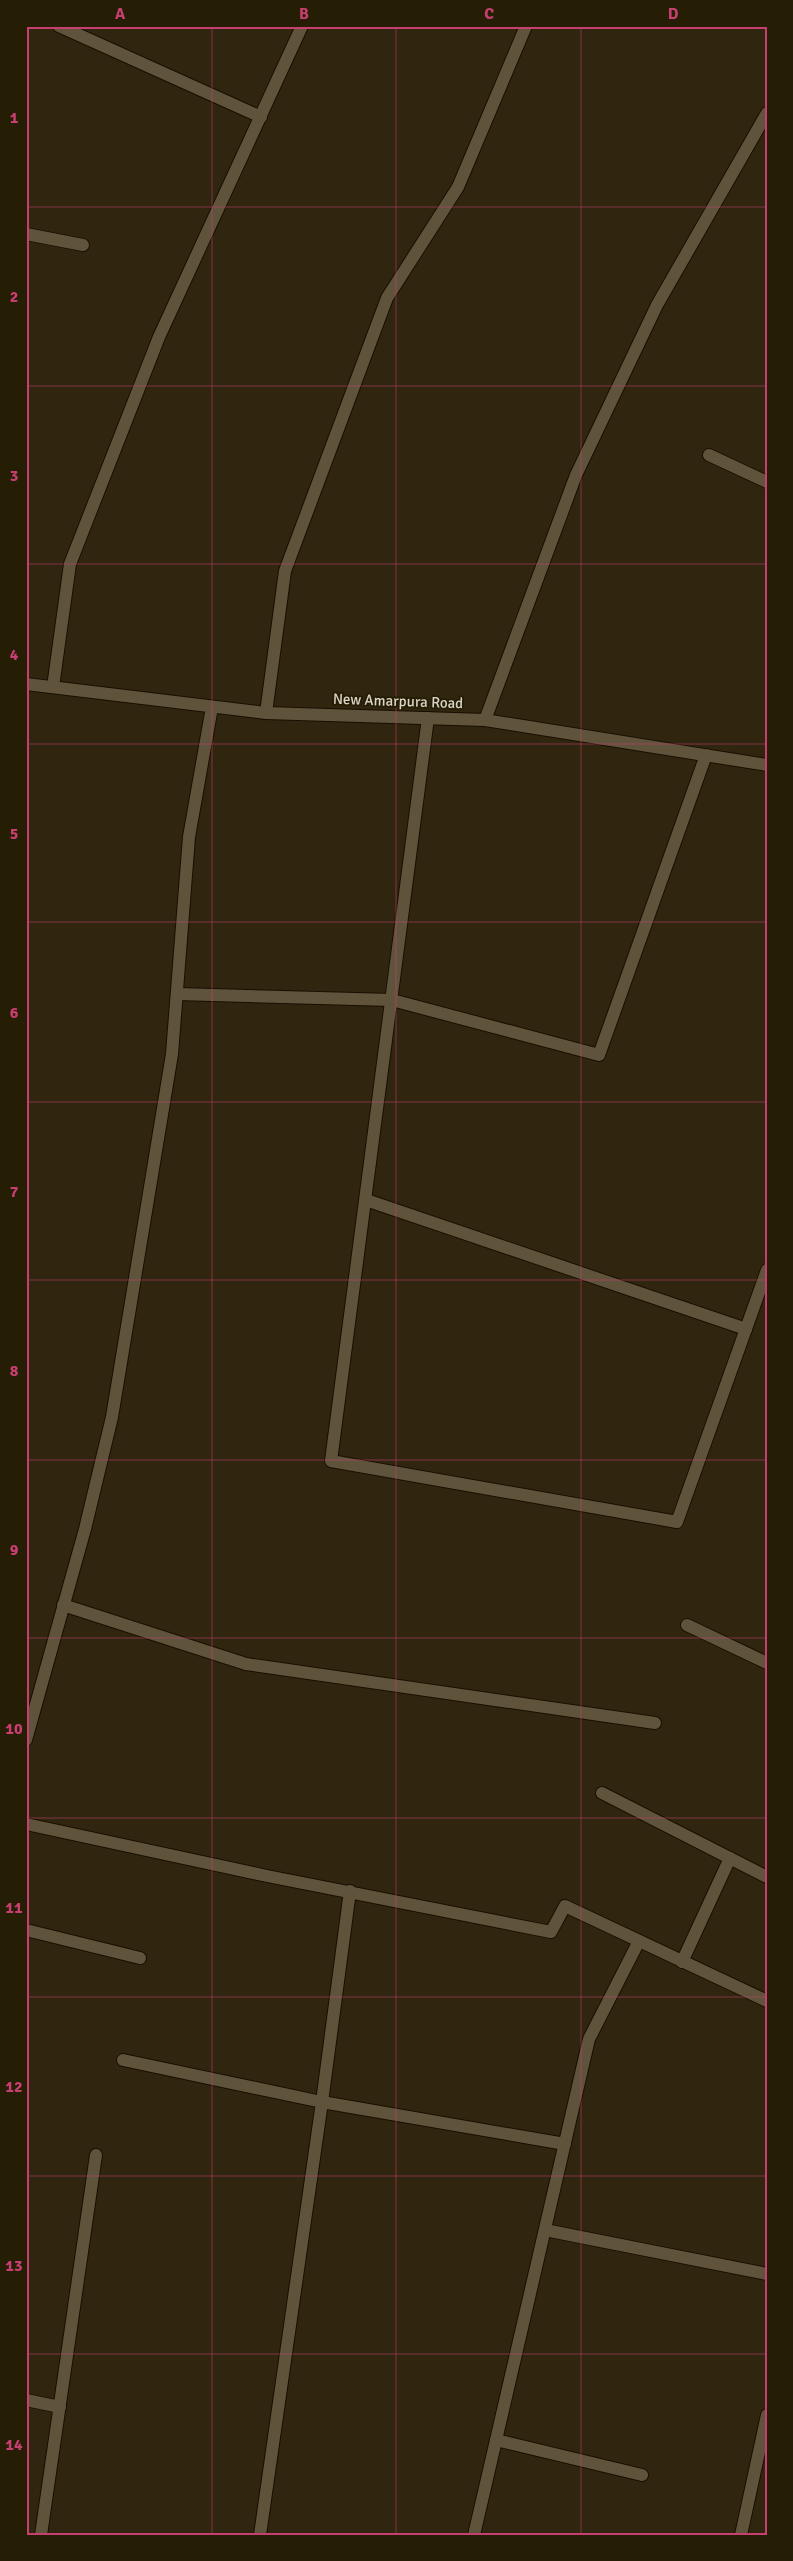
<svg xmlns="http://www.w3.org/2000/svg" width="793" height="2561" viewBox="0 0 793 2561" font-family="Signika,sans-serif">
  <rect width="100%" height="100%" fill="#30260f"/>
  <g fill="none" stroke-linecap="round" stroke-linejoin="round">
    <g stroke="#180f00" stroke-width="14">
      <g id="lane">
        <polyline points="26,1930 140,1958"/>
        <polyline points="496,2440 642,2475"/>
      </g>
    </g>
    <g stroke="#180f00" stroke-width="14">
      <g id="street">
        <polyline points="59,26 261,117"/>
        <polyline points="26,234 83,245"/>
        <polyline points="709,455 767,482"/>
        <polyline points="26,684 266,713 485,720 767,765"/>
        <polyline points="53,687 70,564 159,337 302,26"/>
        <polyline points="266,713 285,571 387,298 458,187 526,26"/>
        <polyline points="428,718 331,1461 677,1522 767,1270"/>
        <polyline points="485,720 576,475 657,305 767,113"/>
        <polyline points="177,994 392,1000 599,1055 706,755"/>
        <polyline points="366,1200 746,1329"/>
        <polyline points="63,1605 246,1664 655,1723"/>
        <polyline points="687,1625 767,1663"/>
        <polyline points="26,1740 85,1529 112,1417 172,1054 189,837 212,707"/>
        <polyline points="602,1793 767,1877"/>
        <polyline points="26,1824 267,1876 551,1932 565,1906 767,2001"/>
        <polyline points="682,1962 730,1858"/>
        <polyline points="123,2060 322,2102 565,2144"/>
        <polyline points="545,2230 767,2274"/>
        <polyline points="26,2400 60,2407"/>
        <polyline points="41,2535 96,2155"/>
        <polyline points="260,2535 322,2102 350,1891"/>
        <polyline points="474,2535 589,2039 639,1941"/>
        <polyline points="741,2535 767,2415"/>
      </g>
    </g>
    <use href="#lane" stroke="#5f543b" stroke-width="12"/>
    <use href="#street" stroke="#5f543b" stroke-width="12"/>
  </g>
  <path fill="none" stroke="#c73e71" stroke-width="1" stroke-opacity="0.55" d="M212 26V2535M396 26V2535M581 26V2535M26 207H767M26 386H767M26 564H767M26 744H767M26 922H767M26 1102H767M26 1280H767M26 1460H767M26 1638H767M26 1818H767M26 1997H767M26 2176H767M26 2354H767"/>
  <g text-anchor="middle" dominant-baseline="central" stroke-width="4" stroke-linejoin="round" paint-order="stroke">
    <g font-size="15" fill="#dbd5c7" stroke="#261d05">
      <text transform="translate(398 701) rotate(2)">New Amarpura Road</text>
    </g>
  </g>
  <rect width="793" height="2561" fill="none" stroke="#261d05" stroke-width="55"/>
  <rect x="28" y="28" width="738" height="2506" fill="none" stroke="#c73e71" stroke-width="2"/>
  <g font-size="16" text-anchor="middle" font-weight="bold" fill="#c73e71">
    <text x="120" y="19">A</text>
    <text x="304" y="19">B</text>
    <text x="489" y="19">C</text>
    <text x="673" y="19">D</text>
    <text x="14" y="123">1</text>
    <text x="14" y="302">2</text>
    <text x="14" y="481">3</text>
    <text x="14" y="660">4</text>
    <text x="14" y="839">5</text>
    <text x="14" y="1018">6</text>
    <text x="14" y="1197">7</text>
    <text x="14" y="1376">8</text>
    <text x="14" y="1555">9</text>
    <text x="14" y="1734">10</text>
    <text x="14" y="1913">11</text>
    <text x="14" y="2092">12</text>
    <text x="14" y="2271">13</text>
    <text x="14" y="2450">14</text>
  </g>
</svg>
